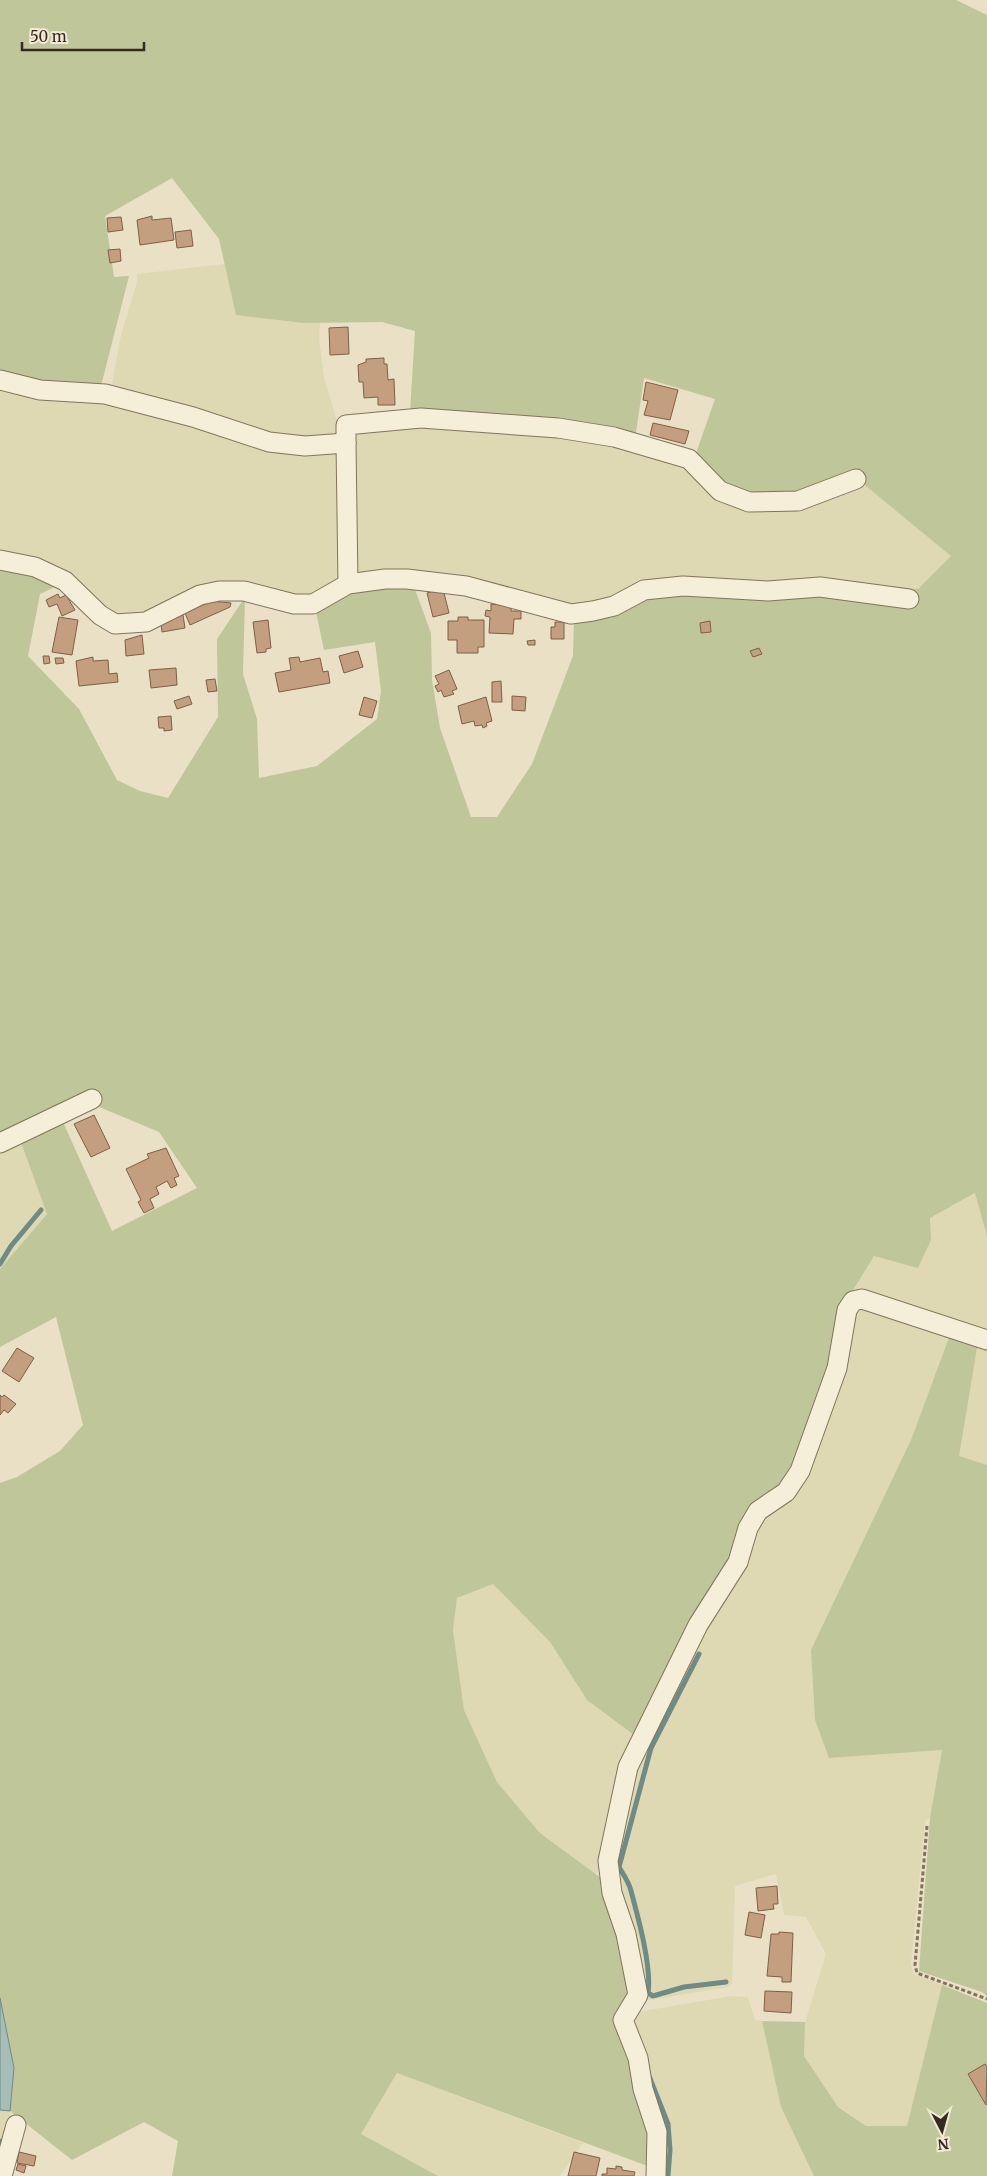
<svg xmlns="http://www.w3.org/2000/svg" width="987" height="2176" viewBox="0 0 987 2176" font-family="Merriweather,serif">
  <rect width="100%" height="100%" fill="#e9e0c5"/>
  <g fill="#ded9b3">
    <polygon points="225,264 236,315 303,323 320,322 319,339 324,377 341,435 270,439 111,389 121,335 137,282 137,274"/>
    <polygon points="0,383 98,397 189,420 341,447 339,581 313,599 251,589 146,617 121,620 69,581 0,557"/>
    <polygon points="436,424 519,430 861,482 952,556 918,589 605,603 577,607 357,575 353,432"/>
    <polygon points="20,1140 47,1214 0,1269 0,1150"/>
    <polygon points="976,1193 987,1236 987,1332 852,1292 874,1256 931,1240 930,1218"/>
    <polygon points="863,1304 951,1332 911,1440 829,1758 942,1750 930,1817 925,1822 911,1964 914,1974 942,1985 907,2126 866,2126 838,2107 804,2056 805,2022 826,1954 806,1917 784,1915 776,1874 735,1886 732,1983 728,1987 650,2000 642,1998 610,1861 631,1772 855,1308"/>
    <polygon points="978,1342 987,1348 987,1465 958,1456"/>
    <polygon points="493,1583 550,1642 587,1700 638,1738 602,1866 596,1874 540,1833 497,1782 464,1710 453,1630 457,1598"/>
    <polygon points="732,1996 748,1997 755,2020 762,2021 781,2107 814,2176 661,2176 628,2021 637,2012"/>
    <polygon points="397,2073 583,2143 560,2176 438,2176 361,2134"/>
    <polygon points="0,2110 10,2111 10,2129 0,2167"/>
  </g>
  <g fill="#bfc69a">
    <path d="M0 0H956L987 15V1236L975 1193 930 1218 931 1240 918 1268 874 1256 852 1292 833 1373 796 1469 736 1555 638 1738 587 1700 550 1642 493 1584 457 1598 453 1630 464 1710 497 1782 540 1833 608 1883 633 1990 617 2019 650 2132 653 2168 397 2073 361 2134 438 2176H172L178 2141 144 2122 72 2160 10 2111 14 2068 0 1998V1483L17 1477 60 1451 83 1425 56 1317 0 1347V1269L47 1214 20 1140 63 1122 112 1231 197 1188 159 1132 97 1106 0 1138V564L61 584 40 594 28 656 79 709 117 780 140 791 168 798 218 717 217 639 245 597 243 674 257 719 259 778 317 766 377 719 381 691 375 642 324 650 315 607 345 590 413 584 431 633 432 680 440 728 471 817H497L532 764 573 656 574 618 633 601 693 592 823 596 918 589 951 556 861 482C824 490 754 509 721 486 711 479 703 468 694 459L715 399 644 378 635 439 410 412 415 331 382 322 303 323 236 315 219 239 172 178 105 216 114 277 129 276 101 386 97 389 0 375Z"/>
    <polygon points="951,1332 978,1342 959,1456 987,1465 987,1996 982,1992 919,1971 930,1817 942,1750 829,1758 815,1720 811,1650 911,1440"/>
    <polygon points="942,1985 987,2003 987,2176 814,2176 781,2107 762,2021 805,2022 804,2056 838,2107 866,2126 907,2126"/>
  </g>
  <polygon fill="#a6bdb8" stroke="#6e8b85" points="0,1998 14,2068 10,2111 0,2110"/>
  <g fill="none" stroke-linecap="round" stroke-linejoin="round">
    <g stroke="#6e8b85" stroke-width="5">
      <polyline points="0,1264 11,1246 41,1210"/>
      <path d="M699 1654 651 1748 619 1867C623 1874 629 1882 631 1891 638 1917 652 1967 648 1993L653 1996 684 1987 726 1982"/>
      <polyline points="649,2076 668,2124 670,2150 668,2176"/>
      <polyline points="0,2146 2,2141"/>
    </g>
  </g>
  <g fill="#c49f7f" stroke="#7f5f45">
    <polygon points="152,216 152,220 171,218 174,240 140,245 137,220"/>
    <polygon points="121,217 123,230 108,232 107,218"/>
    <polygon points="191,230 193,246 177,248 175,232"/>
    <polygon points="120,249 121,261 110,263 108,250"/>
    <polygon points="348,327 349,354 330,355 329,328"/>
    <polygon points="384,358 384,364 387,364 388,380 394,379 395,405 378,405 378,397 364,398 363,382 359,382 358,365 366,362 366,359"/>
    <polygon points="646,382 678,390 670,420 644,415 648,401 643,400"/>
    <polygon points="653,423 689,431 685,444 650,435"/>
    <polygon points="443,589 449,613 433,617 427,593"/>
    <polygon points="58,594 60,598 66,595 75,610 62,616 57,604 49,607 46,600"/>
    <polygon points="212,601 231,603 230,607 190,625 185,613"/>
    <polygon points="491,604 511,606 511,611 521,611 521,619 514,619 513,634 489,633 490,617 485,616 486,610 491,611"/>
    <polygon points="183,615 185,628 162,632 161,624"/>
    <polygon points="59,617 78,620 72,655 52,652"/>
    <polygon points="458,617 468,617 468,620 484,620 484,647 478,647 478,653 457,653 457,640 448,640 448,621 458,621"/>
    <polygon points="268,620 271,648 266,649 266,652 257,653 253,622"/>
    <polygon points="710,621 711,632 701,633 700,623"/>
    <polygon points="555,622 564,622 564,639 551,639 551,627 555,627"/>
    <polygon points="142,635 144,654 126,656 125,640"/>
    <polygon points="535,640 535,645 528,645 527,641"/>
    <polygon points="759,648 762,654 753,657 750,651"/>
    <polygon points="358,651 363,667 344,673 339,656"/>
    <polygon points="43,656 49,656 50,663 44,664"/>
    <polygon points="93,657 93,661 108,660 109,674 117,673 118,682 79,686 76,661"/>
    <polygon points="299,657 300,662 320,658 323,672 328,671 330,683 279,692 275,673 291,670 289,658"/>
    <polygon points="55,658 63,658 64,663 56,664"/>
    <polygon points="176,668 177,685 151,688 149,670"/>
    <polygon points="449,670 457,689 452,691 454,694 444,697 441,690 438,692 435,686 439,684 435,676"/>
    <polygon points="215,679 217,691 208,692 206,680"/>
    <polygon points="501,681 502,702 492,702 492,682"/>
    <polygon points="189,696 192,704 177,709 174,701"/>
    <polygon points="512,696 526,697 525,711 512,710"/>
    <polygon points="364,697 377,701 372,718 359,715"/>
    <polygon points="486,697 492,721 486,723 487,726 483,728 482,725 475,726 474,721 462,724 458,706"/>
    <polygon points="171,716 172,730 164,731 164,728 159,728 158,717"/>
    <polygon points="94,1115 110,1148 91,1157 74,1124"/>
    <polygon points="166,1148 179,1176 174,1178 177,1185 171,1188 167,1181 156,1187 159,1194 150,1199 154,1208 144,1213 138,1202 141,1200 126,1169 149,1158 147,1154"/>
    <polygon points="17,1348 34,1358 19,1382 2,1371"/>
    <polygon points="0,1395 2,1397 4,1395 16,1404 8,1413 4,1410 0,1415"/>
    <polygon points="777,1886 778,1904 773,1904 774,1909 758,1911 756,1888"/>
    <polygon points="749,1912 765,1915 761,1938 745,1935"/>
    <polygon points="779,1932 793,1933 791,1982 782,1982 782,1977 767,1976 771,1934 779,1934"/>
    <polygon points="765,1991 792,1992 791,2013 764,2011"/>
    <polygon points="985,2064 987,2067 986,2105 968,2074"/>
    <polygon points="19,2152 36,2156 34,2166 17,2163"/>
    <polygon points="574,2152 600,2158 596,2176 568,2176"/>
    <polygon points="18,2164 26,2166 24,2173 16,2170"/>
    <polygon points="616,2166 622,2167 622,2170 635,2172 634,2176 602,2176 602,2174 607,2174 607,2168 616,2169"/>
  </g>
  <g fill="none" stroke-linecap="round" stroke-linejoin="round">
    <g stroke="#83735d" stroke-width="21">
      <g id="minor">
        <polyline points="0,380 40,390 105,394 193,417 269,442 305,446 346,443 348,584"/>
        <polyline points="346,443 346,425 421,418 558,428 614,437 689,459 720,491 749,502 798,501 856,479"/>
        <polyline points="0,560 35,567 65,581 100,615 115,624 146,622 200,595 219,591 244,591 294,604 313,604 348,584 385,579 407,579 466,586 571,614 593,611 614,606 644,590 683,586 768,591 820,587 909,599"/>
        <polyline points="0,1143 92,1099"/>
        <polyline points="2,2176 16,2125"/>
        <polyline points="656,2176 657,2132 643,2089 638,2058 623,2020 638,1995 626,1934 612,1893 608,1861 628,1767 698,1625 738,1562 748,1528 758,1511 786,1492 800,1471 837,1368 847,1310 853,1301 862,1299 987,1340"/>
      </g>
    </g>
    <polyline stroke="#83735d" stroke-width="3" stroke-dasharray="4 2.5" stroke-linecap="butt" points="927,1826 915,1965 917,1973 987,1999"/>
    <use href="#minor" stroke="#f5eed8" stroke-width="19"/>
  </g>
  <g transform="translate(942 2131) rotate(174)" stroke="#f2ead4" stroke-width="4" paint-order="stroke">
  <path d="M0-4L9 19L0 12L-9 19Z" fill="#342a1f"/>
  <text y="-8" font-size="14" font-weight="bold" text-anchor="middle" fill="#342a1f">N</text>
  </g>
  <path d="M22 42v8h122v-8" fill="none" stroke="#342a1f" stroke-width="2.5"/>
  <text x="30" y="42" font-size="15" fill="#342a1f" stroke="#f2ead4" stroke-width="4" paint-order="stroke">50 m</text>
</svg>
